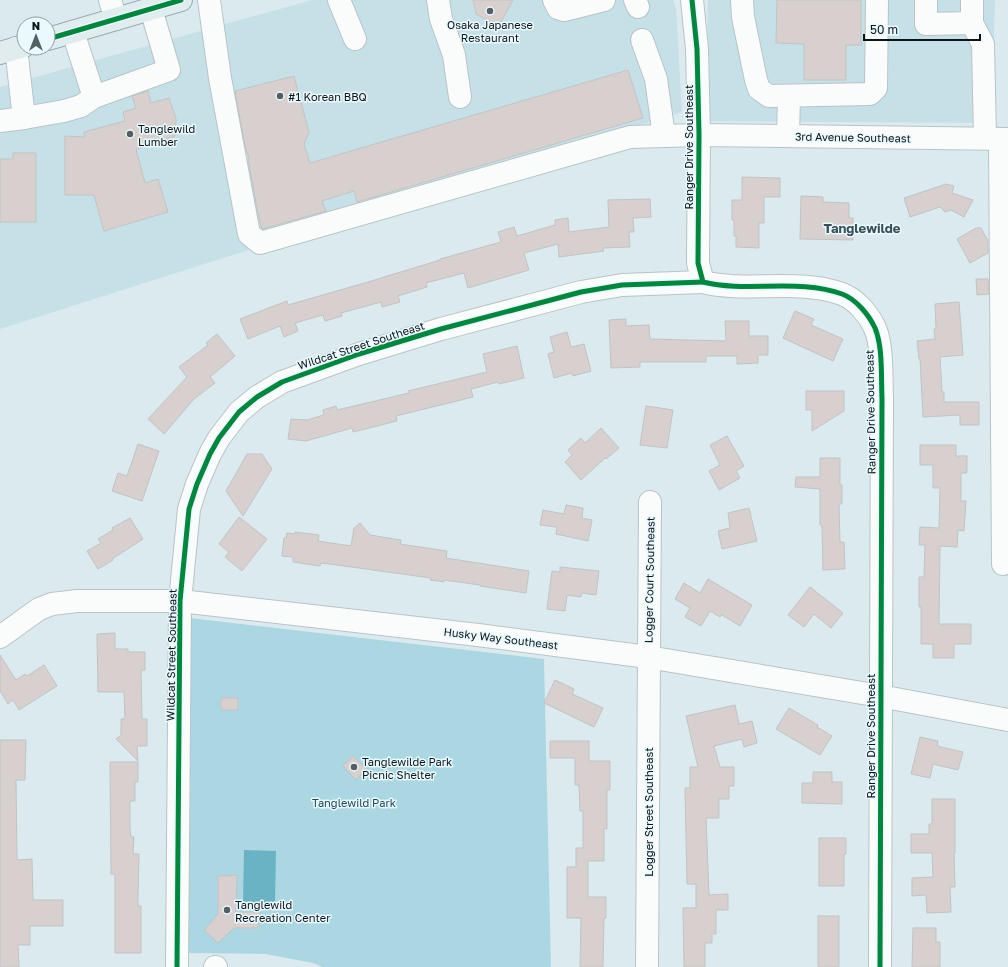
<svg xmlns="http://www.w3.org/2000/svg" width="1008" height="967" viewBox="0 0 1008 967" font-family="'Golos Text',sans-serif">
  <rect width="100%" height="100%" fill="#dbeaee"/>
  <g fill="#c6e0e7">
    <polygon points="312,0 673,0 676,9 682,112 0,329 0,87"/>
    <polygon points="708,0 995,0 991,123 706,121"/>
  </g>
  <polygon fill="#abd7e2" points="190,618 544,659 551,967 323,967 313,963 266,954 188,953"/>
  <polygon fill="#6ab3c5" points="244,850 276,851 275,903 243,903"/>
  <g fill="#d8d0ce" stroke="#c1c3c4">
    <polygon points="473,0 513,0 498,27 476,14"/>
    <polygon points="777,0 861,0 861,45 846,45 846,80 804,80 804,44 776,43"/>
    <polygon points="628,70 643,118 357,202 354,191 322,201 326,211 262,229 258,214 248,159 249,158 245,146 235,91 294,76 309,132 304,144 310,163"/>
    <polygon points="148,91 151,103 169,98 176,119 175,136 159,141 159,143 136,149 145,183 158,179 168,212 104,231 94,195 65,195 65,136 85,137 84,132 125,121 123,112 136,108 132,96"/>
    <polygon points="13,153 36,153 36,222 0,222 0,159 13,159"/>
    <polygon points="742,177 780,178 780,197 764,197 764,223 759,223 759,248 736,247 736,236 734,236 734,220 732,220 732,200 742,200"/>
    <polygon points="946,184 954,186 952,193 973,200 964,217 951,210 945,212 940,207 910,217 904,198"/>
    <polygon points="801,196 823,197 823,202 849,203 849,218 853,218 853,240 800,239"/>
    <polygon points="650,199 651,217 633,218 634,232 629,232 630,247 603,248 604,251 559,257 558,244 524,253 529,270 468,288 464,273 426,283 427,287 398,296 400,302 382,307 381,302 341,313 342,316 325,321 323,315 295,323 298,331 284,337 280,326 248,339 240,319 287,301 288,305 368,282 440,260 440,259 501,242 498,232 514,227 517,236 555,225 555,220 568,218 569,232 609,227 608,200"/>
    <polygon points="976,228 981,228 988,241 988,253 970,263 957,239"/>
    <polygon points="976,279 988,279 989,294 977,295"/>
    <polygon points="959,302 963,355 940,357 942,392 944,392 944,402 979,402 979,425 960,425 960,415 923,417 920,359 919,359 917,341 935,339 934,329 936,328 935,304"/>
    <polygon points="795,311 814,319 811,325 843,339 833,361 783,338"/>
    <polygon points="626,319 626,326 649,325 650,339 726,341 725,321 749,321 749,336 768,336 768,355 758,355 758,363 737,364 737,356 706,356 706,362 640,362 640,367 611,368 609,320"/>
    <polygon points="567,332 571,347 584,344 591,371 573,376 572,373 554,378 548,354 554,352 550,337"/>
    <polygon points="217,334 235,356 210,377 215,383 194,399 164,434 148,419 187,377 179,367 208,345 206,343"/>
    <polygon points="517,346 524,378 499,384 498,382 471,389 473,397 396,416 397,421 353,432 352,428 306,441 288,439 291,419 307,420 324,415 323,410 336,406 337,410 409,393 408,391 487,372 483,354"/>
    <polygon points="806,391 844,391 844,411 812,431 812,410 806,410"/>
    <polygon points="646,406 673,410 667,448 640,445"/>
    <polygon points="601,428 619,448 606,459 605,458 581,480 565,462 572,455 568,450 581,438 585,443"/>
    <polygon points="727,436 744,466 736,471 740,478 719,490 709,471 720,465 710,445"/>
    <polygon points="138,444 159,451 142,501 112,491 118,473 127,476"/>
    <polygon points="920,445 956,445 956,456 967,456 967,473 961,473 961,501 966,501 964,531 958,530 957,547 940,546 939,624 971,624 971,644 954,644 954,658 933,658 933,644 921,644 921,607 919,607 919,577 924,577 925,545 919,545 920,527 939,528 940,488 933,488 933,465 920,465"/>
    <polygon points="247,454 262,454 272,469 243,516 226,491"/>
    <polygon points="820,458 840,458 840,485 842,485 842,504 839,504 840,542 844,542 845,569 823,570 822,525 820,525 820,489 795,487 796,477 820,477"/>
    <polygon points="566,505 583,508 582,518 592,520 588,541 556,534 557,527 540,525 543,510 564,514"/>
    <polygon points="749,508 757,541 722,549 718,531 730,528 728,513"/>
    <polygon points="239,517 267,539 242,571 225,557 229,552 219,544"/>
    <polygon points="130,518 143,539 112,559 113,560 98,569 87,551 101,543 98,539 113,530 112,528"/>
    <polygon points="360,523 370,535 401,540 400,544 447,551 446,558 529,571 526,593 480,586 480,585 444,580 444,582 430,580 431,578 337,565 321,563 320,566 293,562 293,557 282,556 284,538 286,538 287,533 295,534 295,532 319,535 318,541 351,546 354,528"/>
    <polygon points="560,567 599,571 596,595 582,593 581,597 567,595 565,611 547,609 552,571 560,572"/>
    <polygon points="708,579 752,605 740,626 722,615 720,617 710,611 701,626 685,617 690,608 675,599 684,583 700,593"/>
    <polygon points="810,587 843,613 831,628 814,614 804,627 788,615"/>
    <polygon points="115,633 115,649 128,649 128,652 145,652 145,670 141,670 142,719 147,719 147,746 137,746 138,761 116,739 121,735 121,719 125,719 124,692 98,692 97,634"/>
    <polygon points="0,655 16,680 25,674 27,676 44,665 57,686 19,710 13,700 8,704 0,691"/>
    <polygon points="555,680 574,689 572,694 603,708 594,727 544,703"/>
    <rect x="221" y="698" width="17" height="12"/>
    <polygon points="735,705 739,724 752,721 757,743 744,747 742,739 714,746 720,767 734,767 734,786 729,786 729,799 719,799 719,818 706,818 709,895 728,894 728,910 716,910 716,934 712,934 712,943 705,943 705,967 684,967 683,908 696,908 696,884 687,884 685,788 690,788 690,767 698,767 686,716"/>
    <polygon points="789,708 818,725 817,727 832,736 820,755 776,729"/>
    <polygon points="920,737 938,741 937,746 963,752 958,770 933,764 930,778 911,774"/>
    <polygon points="0,740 26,740 25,780 16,780 17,860 32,859 33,900 63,900 63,926 30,926 30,945 18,945 19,967 0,967"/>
    <polygon points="550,741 589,741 589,761 610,761 610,790 607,790 607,829 604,829 604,861 588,861 588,897 606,897 606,918 604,918 603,967 580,967 581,918 567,918 567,867 576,867 576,848 583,848 583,811 580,811 579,785 575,785 575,758 550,758"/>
    <polygon points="353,756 366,769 356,780 343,766"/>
    <polygon points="110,762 138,762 138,782 135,782 135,801 130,801 130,829 131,837 134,837 133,854 139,854 138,897 138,906 141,906 141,953 115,953 115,874 111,874"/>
    <polygon points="813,772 832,772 832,782 842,782 842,804 802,803 802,783 813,783"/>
    <polygon points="932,799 955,799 955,853 954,853 955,887 950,887 951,912 927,913 926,895 912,896 912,878 933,877 932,853 911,853 911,834 929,834 929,824 932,824"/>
    <polygon points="819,838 846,838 846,854 844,854 844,886 819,886"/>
    <polygon points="237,875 236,912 260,912 258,928 234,928 218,943 204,930 218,914 218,876"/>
    <rect x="818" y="916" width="21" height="51"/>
    <polygon points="913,928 936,928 936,942 940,942 940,967 912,967"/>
  </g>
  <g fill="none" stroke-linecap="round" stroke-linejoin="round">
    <g stroke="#b8c4c7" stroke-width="24">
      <g id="minor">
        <polyline points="110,0 116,19"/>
        <polyline points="209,0 220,78 249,234 260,243 630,137 699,135 1008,139"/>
        <polyline points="339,0 355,39"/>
        <polyline points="438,0 441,19 454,55 460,97"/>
        <polyline points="554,0 558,8 564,10 604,0"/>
        <polyline points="635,0 638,7"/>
        <path d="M692 0 697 49 699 135 698 263 703 282C747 293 799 278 842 294 856 299 869 315 875 328 883 347 881 377 882 398L880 967"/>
        <polyline points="742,0 743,17 756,80 759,89 769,96 870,94 876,88 877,0"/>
        <polyline points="926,0 926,24 972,23 972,0"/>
        <polyline points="972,23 983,44 985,138"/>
        <polyline points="73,32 94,97 169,70 151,9"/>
        <polyline points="642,40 656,79 664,136"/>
        <polyline points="24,118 64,111 81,106 94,97"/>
        <polyline points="0,121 24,118 16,48"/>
        <polyline points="788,136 789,96"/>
        <polyline points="1000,139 1003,564"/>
        <polyline points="0,637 39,609 52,604 77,601 180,601 478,635 648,657 880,696 1008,720"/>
        <polyline points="177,967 180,601 189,509 197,484 210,454 219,438 239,412 257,397 282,382 359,354 441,329 581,292 622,285 703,282"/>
        <polyline points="215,967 216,967"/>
        <polyline points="647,967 650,502"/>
      </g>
    </g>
    <g stroke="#95acb2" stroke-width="24">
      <g id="major">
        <polyline points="48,39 181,0"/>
        <polyline points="0,53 24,46"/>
      </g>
    </g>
    <use href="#minor" stroke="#fafcfc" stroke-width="22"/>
    <use href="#major" stroke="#e1ecef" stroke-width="22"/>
    <g stroke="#e9f9fe" stroke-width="8">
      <g id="cycleway">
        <path d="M692 0 697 49 699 135 698 263 703 282C747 293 799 278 842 294 856 299 869 315 875 328 883 347 881 377 882 398L880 967"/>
        <polyline points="48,39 181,0"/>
        <polyline points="177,967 180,601 189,509 197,484 210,454 219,438 239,412 257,397 282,382 359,354 441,329 581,292 622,285 703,282"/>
      </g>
    </g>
    <use href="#cycleway" stroke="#00873e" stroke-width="5"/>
  </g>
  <g fill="#545f62" stroke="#e9f9fe" stroke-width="1.5">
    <circle cx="490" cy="11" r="4"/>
    <circle cx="280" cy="96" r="4"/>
    <circle cx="130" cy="134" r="4"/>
    <circle cx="354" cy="767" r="4"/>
    <circle cx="227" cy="910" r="4"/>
  </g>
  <g text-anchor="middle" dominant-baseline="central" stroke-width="3" stroke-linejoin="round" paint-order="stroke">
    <g font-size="11" fill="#0b1417" stroke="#e9f9fe" text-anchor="start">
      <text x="490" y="24" text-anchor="middle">Osaka Japanese<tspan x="490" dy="13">Restaurant</tspan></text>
      <text x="288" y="96">#1 Korean BBQ</text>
      <text x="138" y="128">Tanglewild<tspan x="138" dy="13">Lumber</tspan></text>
      <text x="362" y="761">Tanglewilde Park<tspan x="362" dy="13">Picnic Shelter</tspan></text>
      <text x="235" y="904">Tanglewild<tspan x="235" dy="13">Recreation Center</tspan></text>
    </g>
    <g font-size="11" fill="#0b1417" stroke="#e9f9fe">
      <text transform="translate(853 137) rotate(1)">3rd Avenue Southeast</text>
      <text transform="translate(688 147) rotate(-90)">Ranger Drive Southeast</text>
      <text transform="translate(361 345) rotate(-18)">Wildcat Street Southeast</text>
      <text transform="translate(870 412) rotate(-91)">Ranger Drive Southeast</text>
      <text transform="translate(649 580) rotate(-89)">Logger Court Southeast</text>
      <text transform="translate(501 638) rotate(7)">Husky Way Southeast</text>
      <text transform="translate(171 655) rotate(-89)">Wildcat Street Southeast</text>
      <text transform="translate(870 736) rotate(-90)">Ranger Drive Southeast</text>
      <text transform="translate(648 812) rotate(-90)">Logger Street Southeast</text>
    </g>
    <g font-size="11" fill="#1e4954" stroke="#e9f9fe">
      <text x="354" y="802">Tanglewild Park</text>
    </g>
    <g font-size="13" font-weight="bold" fill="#374f55" stroke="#e9f9fe">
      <text x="862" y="228">Tanglewilde</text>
    </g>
  </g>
  <g transform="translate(36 36)"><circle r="19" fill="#e9f9fe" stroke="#909da2"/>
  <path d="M0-3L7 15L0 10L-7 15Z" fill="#545f62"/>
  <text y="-6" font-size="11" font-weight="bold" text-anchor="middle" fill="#0b1417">N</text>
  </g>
  <path d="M864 34v6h116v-6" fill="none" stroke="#0b1417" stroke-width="2"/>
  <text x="870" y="34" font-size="12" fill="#0b1417" stroke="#e9f9fe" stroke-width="3" paint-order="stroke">50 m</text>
</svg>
